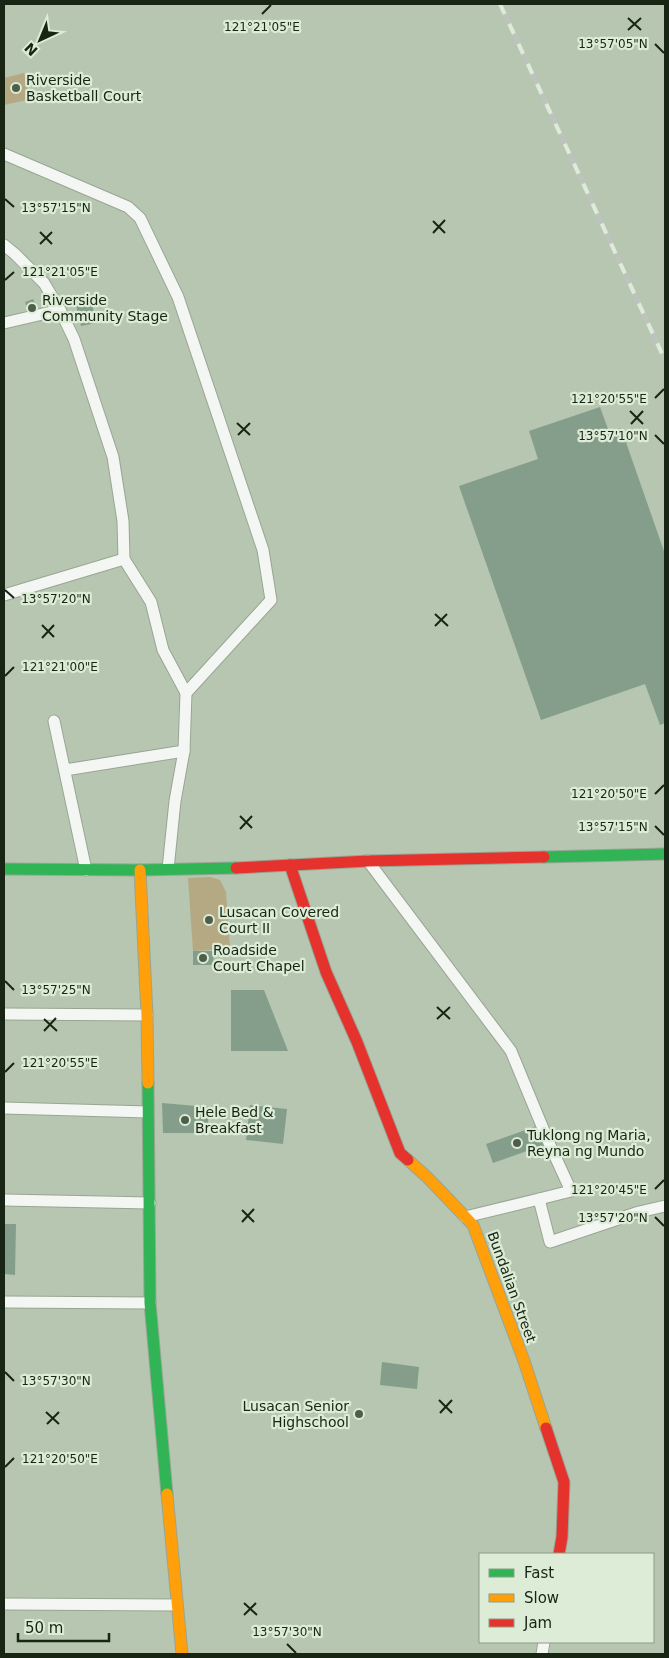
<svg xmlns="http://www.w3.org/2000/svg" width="669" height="1658" viewBox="0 0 669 1658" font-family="'DejaVu Sans',sans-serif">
  <rect width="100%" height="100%" fill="#b6c6b0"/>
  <g fill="#b4a983">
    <polygon points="24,73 31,99 4,105 4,78"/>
    <polygon points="210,877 220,880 226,892 230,949 193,951 188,878"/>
  </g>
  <g fill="#849e8b">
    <polygon points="91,298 96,323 81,326 75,301"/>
    <polygon points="33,299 39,313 30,316 25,302"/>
    <polygon points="600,407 609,432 621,428 665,554 665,723 660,725 645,684 541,720 459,486 538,459 529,431"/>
    <polygon points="193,951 213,951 214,965 193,965"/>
    <polygon points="231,990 264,990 288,1051 231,1051"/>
    <polygon points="162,1103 208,1107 208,1133 163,1133"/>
    <polygon points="250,1105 287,1109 283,1144 246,1140"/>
    <polygon points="542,1124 549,1143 493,1163 486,1144"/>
    <polygon points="4,1224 16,1224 15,1275 4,1274"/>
    <polygon points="382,1362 419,1367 417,1389 380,1385"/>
  </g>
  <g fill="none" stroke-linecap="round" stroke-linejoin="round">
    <g stroke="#99a594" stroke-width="13">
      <g id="street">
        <polyline points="4,154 128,207 140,218 178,297 263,550 271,600 186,693"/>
        <polyline points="4,245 15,254 44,283 60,310 74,339 113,457 123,521 124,559 151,602 163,650 186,693 184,751 175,801 168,869"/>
        <polyline points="4,323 60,310"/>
        <polyline points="4,595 124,559"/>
        <polyline points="54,721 86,870"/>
        <polyline points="65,770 184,751"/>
        <polyline points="368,861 511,1051 549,1143 571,1191 539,1199"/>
        <polyline points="4,1014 147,1015"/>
        <polyline points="4,1108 148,1112"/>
        <polyline points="4,1200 150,1203"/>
        <polyline points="465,1217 539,1199 550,1242 639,1212 665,1206"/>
        <polyline points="4,1302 150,1303"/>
        <polyline points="4,1604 176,1605"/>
        <polyline points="542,1654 544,1642"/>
      </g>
    </g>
    <g stroke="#99a594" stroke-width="13">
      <g id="fast">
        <polyline points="544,857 665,854"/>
        <polyline points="4,869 140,870 236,868"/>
        <polyline points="148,1083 150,1303 167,1494"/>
      </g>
    </g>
    <g stroke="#99a594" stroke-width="13">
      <g id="slow">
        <polyline points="140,870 147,1015 148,1083"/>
        <polyline points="408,1160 428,1178 473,1225 524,1361 546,1428"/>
        <polyline points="167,1494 182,1654"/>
      </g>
    </g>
    <g stroke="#99a594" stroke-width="13">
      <g id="jam">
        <polyline points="290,865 326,972 357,1042 400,1153 408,1160"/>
        <polyline points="236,868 368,861 544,857"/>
        <polyline points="546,1428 564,1482 562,1537 559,1554"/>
      </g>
    </g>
    <use href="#street" stroke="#f4f6f3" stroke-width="11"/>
    <use href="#fast" stroke="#30b455" stroke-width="11"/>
    <use href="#slow" stroke="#ff9f0a" stroke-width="11"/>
    <use href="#jam" stroke="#e5322d" stroke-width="11"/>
    <g stroke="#bfc3be" stroke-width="5.5">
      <polyline id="rail" points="500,4 665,360"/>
    </g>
    <use href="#rail" stroke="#dcecd6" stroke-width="4" stroke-dasharray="11" stroke-linecap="butt"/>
  </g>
  <path fill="none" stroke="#182414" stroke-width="2" d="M262 14 271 5M628 18 641 30M628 30 641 18M655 44 664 53M5 199 14 207M433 221 445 233M40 232 52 244M433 233 445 220M40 244 52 232M5 280 14 272M655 398 664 389M630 411 643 424M237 423 250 435M631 424 643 411M238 435 250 423M655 435 664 444M5 590 14 598M435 614 448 626M42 625 54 637M435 626 447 614M42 638 54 625M5 676 14 667M655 794 664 785M240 816 252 828M655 826 664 835M240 829 252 816M5 981 14 990M437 1007 450 1019M44 1019 57 1031M437 1019 450 1007M44 1031 56 1018M5 1072 14 1063M655 1189 664 1180M242 1210 254 1222M655 1217 664 1226M242 1222 254 1209M5 1372 14 1381M439 1400 452 1413M46 1412 59 1424M440 1413 452 1400M47 1424 59 1412M5 1467 14 1458M244 1603 257 1615M244 1615 256 1603M287 1644 296 1653"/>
  <g fill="#4f5d4b" stroke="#dcecd6" stroke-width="2">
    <circle cx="16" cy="88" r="5"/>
    <circle cx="32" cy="308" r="5"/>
    <circle cx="209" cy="920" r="5"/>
    <circle cx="203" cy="958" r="5"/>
    <circle cx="185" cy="1120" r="5"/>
    <circle cx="517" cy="1143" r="5"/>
    <circle cx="359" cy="1414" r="5"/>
  </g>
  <g text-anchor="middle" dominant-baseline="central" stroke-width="4.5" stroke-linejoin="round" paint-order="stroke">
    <g font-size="14" fill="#182414" stroke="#dcecd6" text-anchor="start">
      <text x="26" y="80">Riverside<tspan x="26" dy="16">Basketball Court</tspan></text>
      <text x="42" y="300">Riverside<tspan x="42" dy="16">Community Stage</tspan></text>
      <text x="219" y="912">Lusacan Covered<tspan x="219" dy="16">Court II</tspan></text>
      <text x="213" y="950">Roadside<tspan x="213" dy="16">Court Chapel</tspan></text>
      <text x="195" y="1112">Hele Bed &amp;<tspan x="195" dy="16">Breakfast</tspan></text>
      <text x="527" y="1135">Tuklong ng Maria,<tspan x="527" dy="16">Reyna ng Mundo</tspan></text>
      <text x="349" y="1406" text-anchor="end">Lusacan Senior<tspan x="349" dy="16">Highschool</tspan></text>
    </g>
    <g font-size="14" fill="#182414" stroke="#dcecd6">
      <text transform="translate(512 1287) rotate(70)">Bundalian Street</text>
    </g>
  </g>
  <g font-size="12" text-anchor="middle" fill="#182414" stroke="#dcecd6" stroke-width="4.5" stroke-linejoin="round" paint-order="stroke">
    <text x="262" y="31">121°21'05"E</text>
    <text x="613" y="48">13°57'05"N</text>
    <text x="56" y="212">13°57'15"N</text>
    <text x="60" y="276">121°21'05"E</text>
    <text x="609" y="403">121°20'55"E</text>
    <text x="613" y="440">13°57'10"N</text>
    <text x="56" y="603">13°57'20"N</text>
    <text x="60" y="671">121°21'00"E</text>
    <text x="609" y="798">121°20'50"E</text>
    <text x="613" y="831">13°57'15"N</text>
    <text x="56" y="994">13°57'25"N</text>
    <text x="60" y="1067">121°20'55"E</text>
    <text x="609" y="1194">121°20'45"E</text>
    <text x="613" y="1222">13°57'20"N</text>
    <text x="56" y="1385">13°57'30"N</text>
    <text x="60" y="1463">121°20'50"E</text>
    <text x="287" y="1636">13°57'30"N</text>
  </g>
  <rect width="669" height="1658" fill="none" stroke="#182414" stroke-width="10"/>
  <rect x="479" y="1553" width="175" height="90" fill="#dcecd6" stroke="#8e9c88"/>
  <rect x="489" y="1569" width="25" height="8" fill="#30b455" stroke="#8e9c88"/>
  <text x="524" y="1578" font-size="15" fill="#182414">Fast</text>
  <rect x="489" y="1594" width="25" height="8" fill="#ff9f0a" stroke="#8e9c88"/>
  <text x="524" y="1603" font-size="15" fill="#182414">Slow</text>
  <rect x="489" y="1619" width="25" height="8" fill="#e5322d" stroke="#8e9c88"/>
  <text x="524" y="1628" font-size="15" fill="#182414">Jam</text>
  <g transform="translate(40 40) rotate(224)" stroke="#dcecd6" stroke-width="4" paint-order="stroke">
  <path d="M0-4L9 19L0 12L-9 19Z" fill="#182414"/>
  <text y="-8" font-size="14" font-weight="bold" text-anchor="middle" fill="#182414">N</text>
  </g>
  <path d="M18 1633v8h91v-8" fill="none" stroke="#182414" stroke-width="2.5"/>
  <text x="25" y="1633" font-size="15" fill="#182414" stroke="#dcecd6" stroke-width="4" paint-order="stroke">50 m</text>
</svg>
